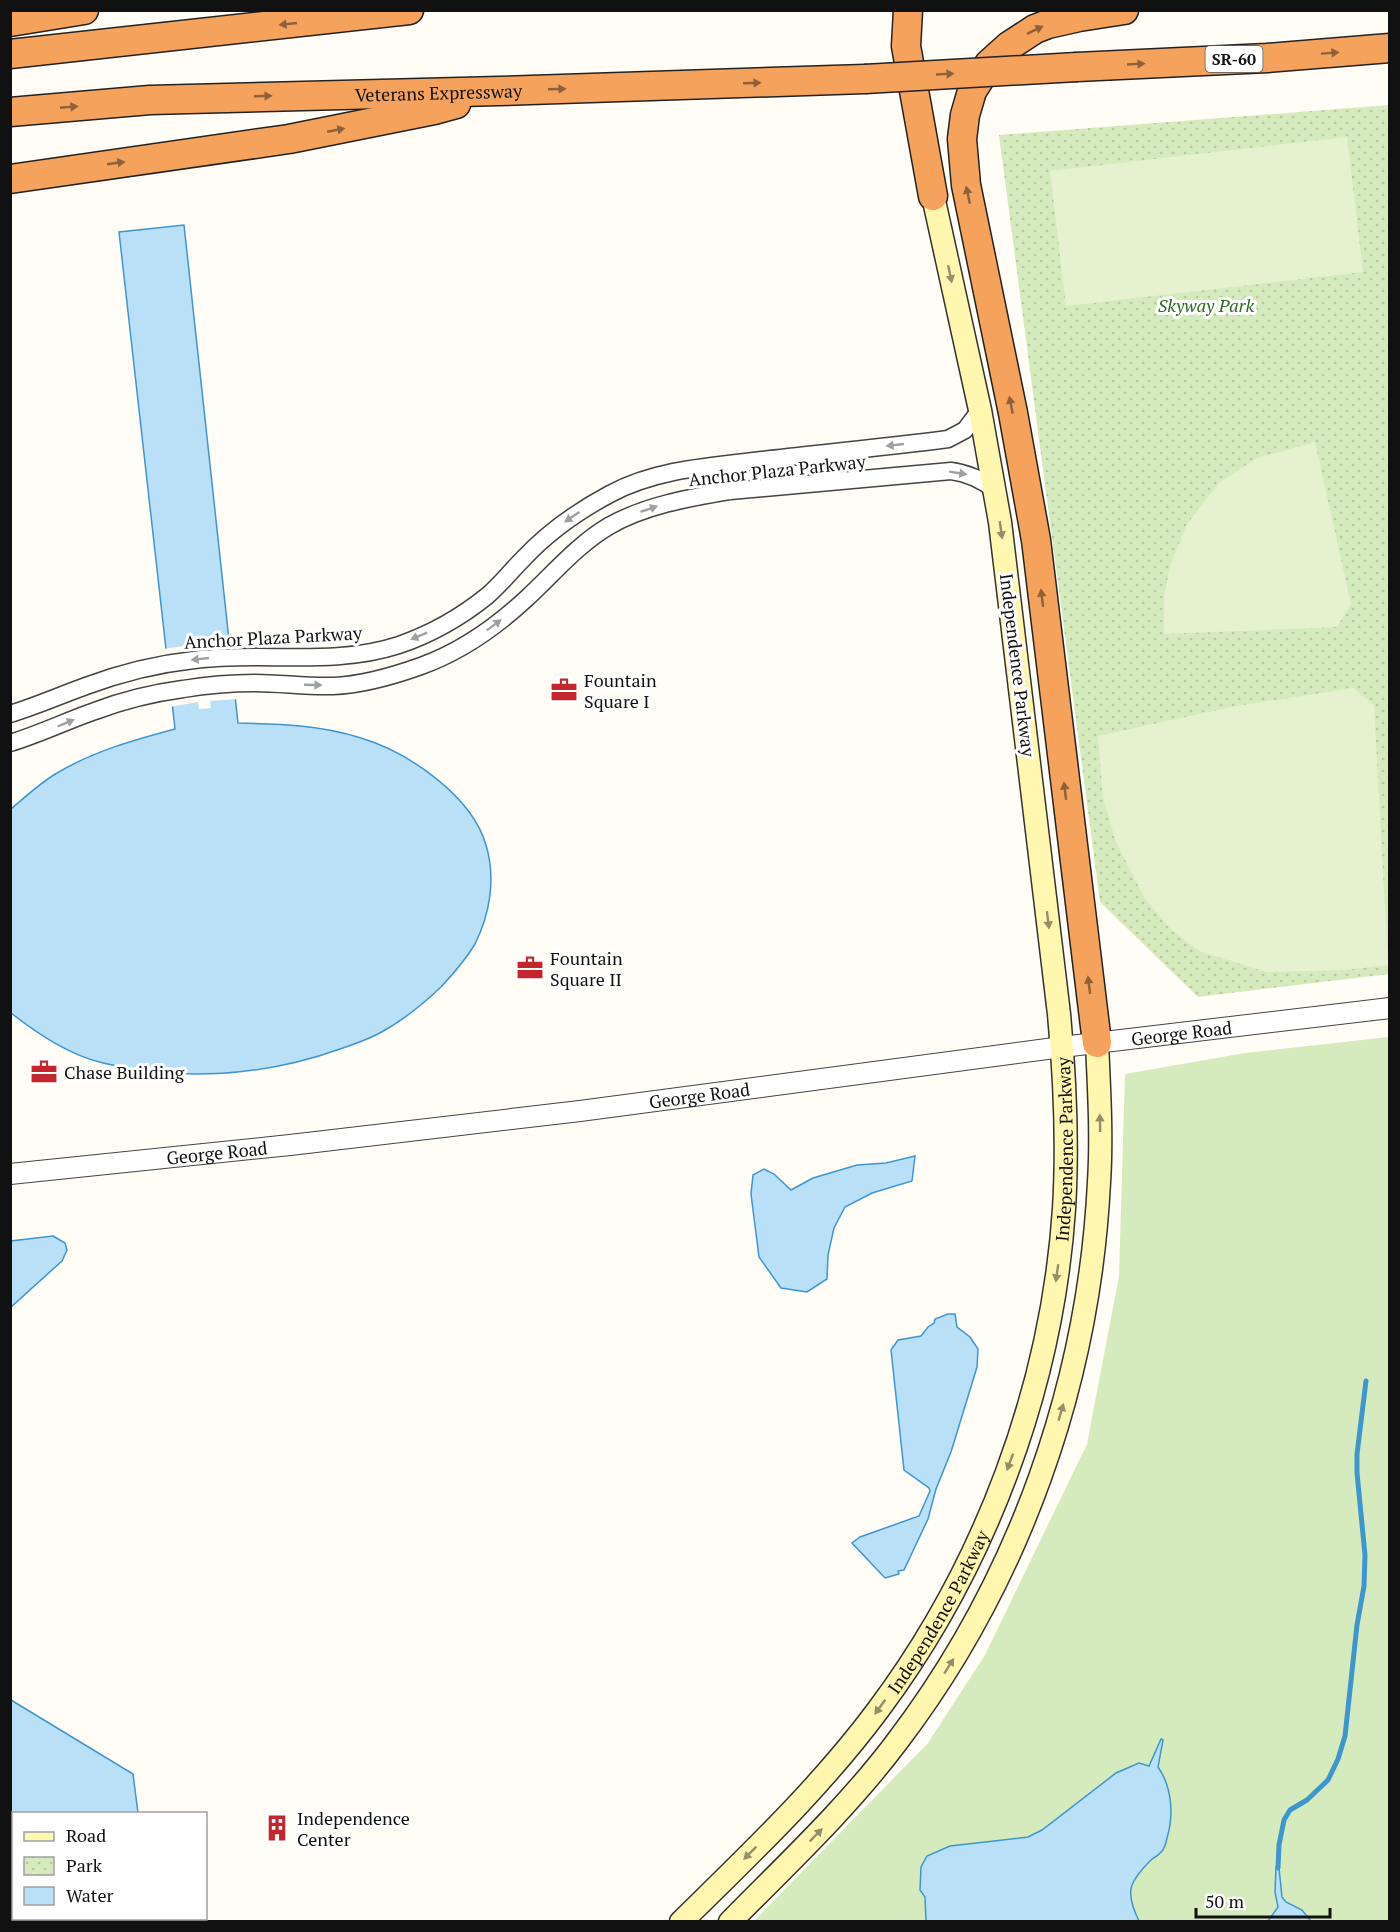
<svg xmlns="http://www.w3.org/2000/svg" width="1400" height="1932" viewBox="0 0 1400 1932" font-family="'PT Serif',serif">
  <defs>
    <pattern id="park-dots" width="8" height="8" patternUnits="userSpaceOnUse" patternTransform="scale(1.5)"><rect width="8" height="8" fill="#d5ebbd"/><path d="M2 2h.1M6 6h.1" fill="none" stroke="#b6c8a1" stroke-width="1.8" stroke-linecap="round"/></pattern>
  </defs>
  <rect width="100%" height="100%" fill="#fffdf5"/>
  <polygon fill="#d5ebbd" points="1389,1037 1389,1921 753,1922 928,1743 985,1655 1087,1444 1119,1276 1125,1074 1245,1053"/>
  <polygon fill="url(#park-dots)" points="1389,105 1389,974 1198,997 1100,902 999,135"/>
  <g fill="#e6f2cf">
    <polygon points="1347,137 1363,272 1066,306 1050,171"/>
    <polygon points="1315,442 1351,604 1337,627 1164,634 1164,597 1170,566 1187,524 1219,483 1257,458"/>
    <polygon points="1353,688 1374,705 1388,965 1345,970 1266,972 1199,951 1170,929 1144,897 1116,842 1103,798 1098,736 1231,707"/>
  </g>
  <g fill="#b9e0f7" stroke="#3f96cf" stroke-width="1.5">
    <path d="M184 225 238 723C280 724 321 725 361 738 408 752 472 796 486 845 496 878 490 914 475 944 466 959 453 974 441 987 422 1005 401 1022 378 1034 366 1040 352 1045 340 1049 265 1076 181 1082 103 1063 69 1055 38 1034 11 1013L10 810C25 797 40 783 57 773 94 751 134 740 175 729L119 232Z"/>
    <polygon points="915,1156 912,1181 872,1193 845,1207 834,1228 828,1255 827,1279 807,1292 781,1288 759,1257 751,1194 753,1175 764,1169 774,1174 791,1190 813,1178 857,1165 886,1163"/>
    <polygon points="53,1236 65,1243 67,1250 62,1261 11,1307 11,1241"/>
    <polygon points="948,1314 955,1314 957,1327 970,1337 978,1349 977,1367 951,1452 936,1489 928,1519 904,1570 898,1571 899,1574 885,1578 852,1543 860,1537 919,1516 930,1491 929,1488 904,1470 891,1350 898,1340 921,1336 928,1327 934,1323 935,1319"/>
    <polygon points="11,1700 133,1774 138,1813 14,1814 14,1918 150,1918 150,1921 11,1921"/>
    <path d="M1161 1739 1163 1740 1158 1767C1172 1787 1174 1815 1167 1838 1166 1843 1165 1848 1162 1851 1159 1855 1155 1857 1151 1860 1128 1883 1125 1892 1139 1921H926L925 1897 920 1890 921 1867 927 1856 950 1846 1028 1837 1042 1830 1116 1773 1139 1763 1149 1766Z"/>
    <polygon points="1276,1867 1279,1868 1282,1897 1286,1902 1302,1910 1311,1921 1268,1921 1278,1907 1275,1892"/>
  </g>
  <polygon fill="#fffdf5" points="202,636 203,643 232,641 238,699 210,701 211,708 199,709 198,702 169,707 163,649 191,645 191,637"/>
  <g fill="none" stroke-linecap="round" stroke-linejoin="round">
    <polyline stroke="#3f96cf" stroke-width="5" points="1278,1868 1279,1845 1284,1820 1290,1810 1307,1800 1328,1780 1338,1759 1345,1736 1357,1625 1364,1586 1365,1555 1357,1473 1357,1454 1366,1381"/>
    <g stroke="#444" stroke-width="19">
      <g id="minor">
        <path d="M10 714C36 706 61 695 86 686 121 673 157 664 194 660 262 651 332 667 399 645 431 634 461 617 487 596 500 585 510 572 522 560 547 533 578 511 610 494 656 469 712 466 762 460 824 453 886 447 948 439L965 430 980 410"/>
        <path d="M10 743C40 734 66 721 95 711 124 700 153 693 183 689 207 685 232 683 255 683 281 683 307 687 333 686 362 685 393 676 421 666 460 652 497 626 527 598 553 574 577 545 609 526 646 505 689 498 730 491L951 471C968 473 982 480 995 490"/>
      </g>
    </g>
    <g stroke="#444" stroke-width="22">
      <g id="tertiary">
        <path id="s1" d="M10 1174 290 1145 580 1111 1062 1047 1390 1008"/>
      </g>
    </g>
    <g stroke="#333" stroke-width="25">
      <g id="secondary">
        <path id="s2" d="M681 1922C750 1854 820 1788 878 1710 985 1567 1052 1388 1064 1209 1068 1144 1065 1079 1059 1014L1000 522 980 410 933 196"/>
        <path d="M730 1922C787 1864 847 1808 896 1743 1019 1582 1089 1384 1099 1182 1102 1136 1099 1089 1097 1043"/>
      </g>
    </g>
    <g stroke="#222" stroke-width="31">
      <g id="motorway">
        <polyline points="908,10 906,46 933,196"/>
        <polyline points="10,22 84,10"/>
        <polyline points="10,54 409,10"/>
        <polyline points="1077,67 1267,58 1390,48"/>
        <path id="s3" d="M10 112 150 100 499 91 865 79"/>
        <polyline points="10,179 289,139 434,110 456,104"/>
        <polyline points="1097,1043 1036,540 1013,413 966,185 962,139 965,115 972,91 989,64 1009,46 1035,29 1048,24 1079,17 1124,10"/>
      </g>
    </g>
    <use href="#minor" stroke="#fff" stroke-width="16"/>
    <use href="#tertiary" stroke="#fff" stroke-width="20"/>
    <use href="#secondary" stroke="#fff6b0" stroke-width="22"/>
    <use href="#motorway" stroke="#f5a25d" stroke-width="28"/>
    <g stroke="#222" stroke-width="31" stroke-linecap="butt">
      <polyline id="motorway-bridge" points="865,79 1077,67"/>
    </g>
    <use href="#motorway-bridge" stroke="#f5a25d" stroke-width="28"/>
  </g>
  <defs><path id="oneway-solid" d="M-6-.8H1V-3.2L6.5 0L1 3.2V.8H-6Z" transform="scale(1.5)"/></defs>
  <g fill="#8e613b">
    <use href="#oneway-solid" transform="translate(288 24) rotate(174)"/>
    <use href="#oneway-solid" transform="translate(1035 30) rotate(-26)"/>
    <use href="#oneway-solid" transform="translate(1330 53) rotate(-4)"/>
    <use href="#oneway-solid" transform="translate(1136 64) rotate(-3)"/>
    <use href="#oneway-solid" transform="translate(945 74) rotate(-3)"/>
    <use href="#oneway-solid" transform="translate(752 83) rotate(-2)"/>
    <use href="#oneway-solid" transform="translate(557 89) rotate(-2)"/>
    <use href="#oneway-solid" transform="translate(263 96) rotate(-2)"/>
    <use href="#oneway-solid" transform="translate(69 107) rotate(-5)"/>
    <use href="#oneway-solid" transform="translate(336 130) rotate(-11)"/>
    <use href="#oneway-solid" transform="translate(116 163) rotate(-8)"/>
    <use href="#oneway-solid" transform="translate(968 195) rotate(-102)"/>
    <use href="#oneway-solid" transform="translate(1011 405) rotate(-101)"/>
    <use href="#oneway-solid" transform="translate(1042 598) rotate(-97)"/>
    <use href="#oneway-solid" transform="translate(1065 791) rotate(-97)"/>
    <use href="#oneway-solid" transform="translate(1089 985) rotate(-97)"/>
  </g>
  <g fill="#948f68">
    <use href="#oneway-solid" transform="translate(950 274) rotate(78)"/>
    <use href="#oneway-solid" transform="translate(1001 530) rotate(82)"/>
    <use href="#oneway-solid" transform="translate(1048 920) rotate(83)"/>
    <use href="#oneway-solid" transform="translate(1100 1123) rotate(-91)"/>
    <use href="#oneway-solid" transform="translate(1057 1273) rotate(98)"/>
    <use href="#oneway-solid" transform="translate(1061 1412) rotate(-74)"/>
    <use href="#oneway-solid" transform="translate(1010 1462) rotate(110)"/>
    <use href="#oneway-solid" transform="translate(949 1666) rotate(-58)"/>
    <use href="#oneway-solid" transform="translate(880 1707) rotate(126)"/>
    <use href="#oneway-solid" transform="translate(816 1835) rotate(-46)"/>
    <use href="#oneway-solid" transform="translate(750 1853) rotate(135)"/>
  </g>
  <g fill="#a0a0a0">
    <use href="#oneway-solid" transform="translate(895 445) rotate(174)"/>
    <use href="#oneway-solid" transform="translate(958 473) rotate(9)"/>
    <use href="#oneway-solid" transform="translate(649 509) rotate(-19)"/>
    <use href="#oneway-solid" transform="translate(572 517) rotate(146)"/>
    <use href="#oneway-solid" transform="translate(494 625) rotate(-37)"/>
    <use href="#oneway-solid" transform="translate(419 636) rotate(157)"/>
    <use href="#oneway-solid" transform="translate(200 659) rotate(174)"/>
    <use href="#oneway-solid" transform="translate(313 685) rotate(2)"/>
    <use href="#oneway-solid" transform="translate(66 723) rotate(-23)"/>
  </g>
  <defs>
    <g id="office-bare" transform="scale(2.07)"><path d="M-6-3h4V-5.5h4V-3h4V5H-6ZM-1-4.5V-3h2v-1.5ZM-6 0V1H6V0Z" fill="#c4262e" stroke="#fff" stroke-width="2.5" paint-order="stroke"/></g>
    <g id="building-bare" transform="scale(2.07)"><path d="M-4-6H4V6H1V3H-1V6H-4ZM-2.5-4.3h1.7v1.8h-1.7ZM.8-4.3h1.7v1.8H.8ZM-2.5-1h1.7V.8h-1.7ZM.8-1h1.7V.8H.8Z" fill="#c4262e" stroke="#fff" stroke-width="2.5" paint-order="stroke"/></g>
  </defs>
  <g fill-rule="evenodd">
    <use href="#office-bare" x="564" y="690"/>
    <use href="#office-bare" x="530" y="968"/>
    <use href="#office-bare" x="44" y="1072"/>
    <use href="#building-bare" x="277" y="1828"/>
  </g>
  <g text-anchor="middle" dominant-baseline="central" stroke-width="6" stroke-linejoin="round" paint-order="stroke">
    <rect fill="#fff" stroke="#585858" stroke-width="1.5" x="1205.5" y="46" width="57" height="26" rx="4.5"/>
    <g font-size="16" font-weight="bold" fill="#111">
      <text x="1234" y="59">SR-60</text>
    </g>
    <g font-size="18" fill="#111" stroke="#fff">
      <text stroke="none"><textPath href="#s3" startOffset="429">Veterans Expressway</textPath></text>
      <text transform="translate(777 470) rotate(-6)">Anchor Plaza Parkway</text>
      <text transform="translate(273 637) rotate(-3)">Anchor Plaza Parkway</text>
      <text transform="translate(1018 665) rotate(83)">Independence Parkway</text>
      <text stroke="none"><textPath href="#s1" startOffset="1180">George Road</textPath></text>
      <text stroke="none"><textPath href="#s1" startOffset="694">George Road</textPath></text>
      <text stroke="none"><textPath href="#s2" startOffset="891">Independence Parkway</textPath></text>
      <text stroke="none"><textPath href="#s1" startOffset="208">George Road</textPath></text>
      <text stroke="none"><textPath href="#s2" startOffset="405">Independence Parkway</textPath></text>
    </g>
    <g font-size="18" font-style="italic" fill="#2f6b1f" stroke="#fff">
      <text x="1206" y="305">Skyway Park</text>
    </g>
    <g font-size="18" fill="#111" stroke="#fff" text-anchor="start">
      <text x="584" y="680">Fountain<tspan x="584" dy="21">Square I</tspan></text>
      <text x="550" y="958">Fountain<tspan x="550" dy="21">Square II</tspan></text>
      <text x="64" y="1072">Chase Building</text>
      <text x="297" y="1818">Independence<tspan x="297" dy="21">Center</tspan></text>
    </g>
  </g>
  <rect width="1400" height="1932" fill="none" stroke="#111111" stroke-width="24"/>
  <rect x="12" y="1812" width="195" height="108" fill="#ffffff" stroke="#a0a0a0" stroke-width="1.5"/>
  <rect x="24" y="1832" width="30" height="9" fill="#fff6b0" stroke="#a0a0a0" stroke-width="1.5"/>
  <text x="66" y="1842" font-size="18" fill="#111111">Road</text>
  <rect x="24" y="1857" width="30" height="18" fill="url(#park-dots)" stroke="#a0a0a0" stroke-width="1.5"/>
  <text x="66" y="1872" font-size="18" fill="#111111">Park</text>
  <rect x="24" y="1887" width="30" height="18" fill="#b9e0f7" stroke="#a0a0a0" stroke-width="1.5"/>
  <text x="66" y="1902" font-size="18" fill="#111111">Water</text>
  <path d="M1196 1908v9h134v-9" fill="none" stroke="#111111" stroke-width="3"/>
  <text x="1205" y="1908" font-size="18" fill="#111111" stroke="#ffffff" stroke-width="4.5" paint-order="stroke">50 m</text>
</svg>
